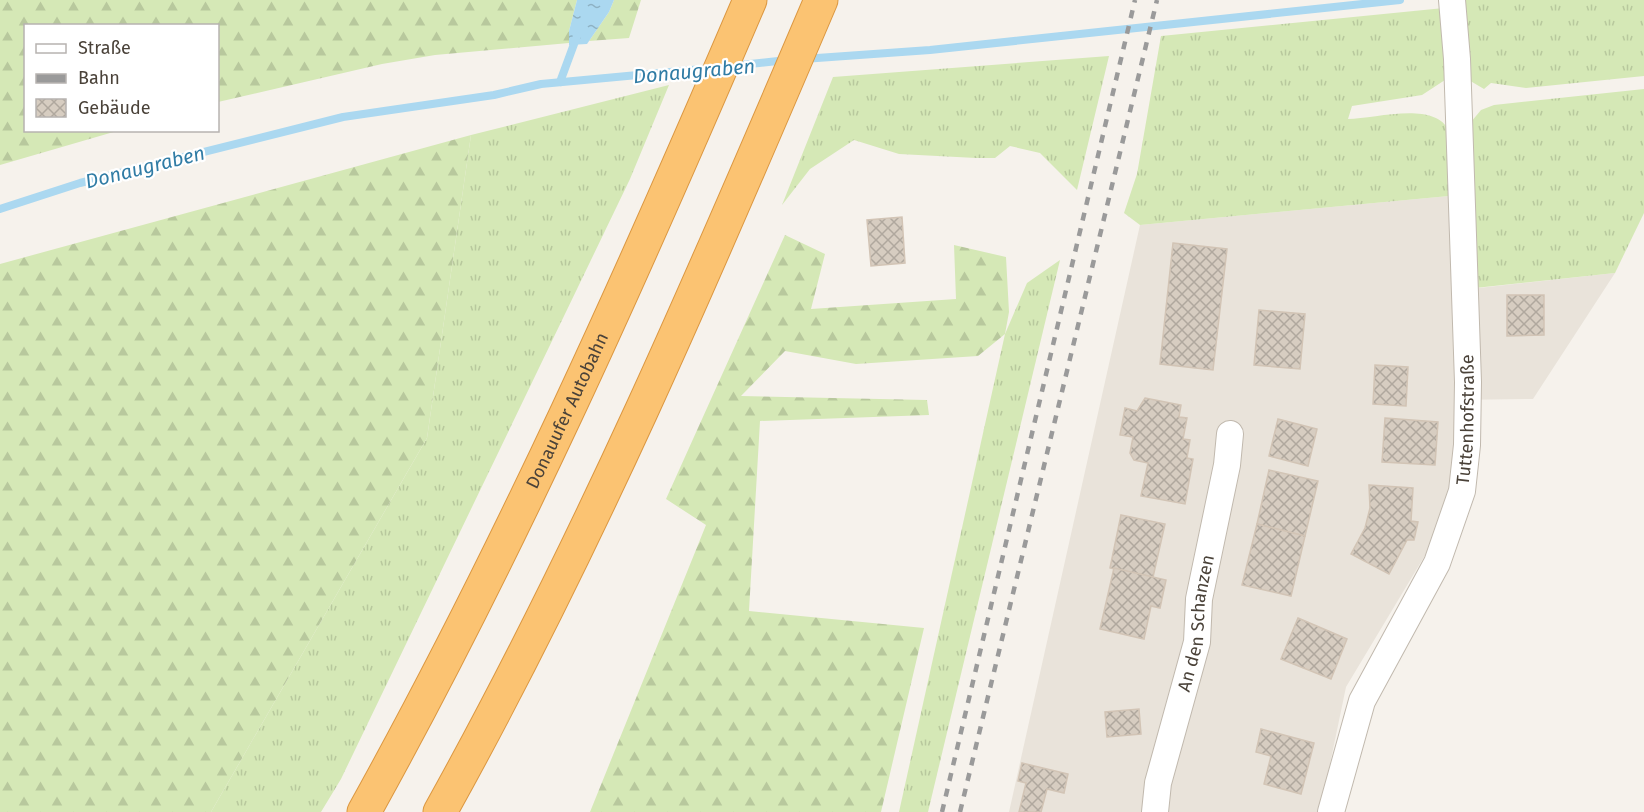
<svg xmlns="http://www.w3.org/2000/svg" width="1644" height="812" viewBox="0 0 1644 812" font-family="'Fira Sans',sans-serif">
  <defs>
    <pattern id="grass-tufts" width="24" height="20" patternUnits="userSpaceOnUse" patternTransform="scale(1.5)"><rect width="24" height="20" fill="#d5e8b6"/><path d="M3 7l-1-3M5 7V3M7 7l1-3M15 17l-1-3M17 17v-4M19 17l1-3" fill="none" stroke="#b8c89d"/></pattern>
    <pattern id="forest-firs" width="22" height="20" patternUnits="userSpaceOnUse" patternTransform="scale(1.5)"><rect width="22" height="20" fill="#d5e8b6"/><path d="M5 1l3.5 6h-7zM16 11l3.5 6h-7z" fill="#b8c89d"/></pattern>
    <pattern id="water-ripples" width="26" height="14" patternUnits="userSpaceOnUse" patternTransform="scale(1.5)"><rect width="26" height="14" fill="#abd8f0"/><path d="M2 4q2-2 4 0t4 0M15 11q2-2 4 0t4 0" fill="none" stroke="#8db1c3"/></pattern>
    <pattern id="building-cross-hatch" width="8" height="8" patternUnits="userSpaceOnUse" patternTransform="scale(1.5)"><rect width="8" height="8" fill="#d7cdc1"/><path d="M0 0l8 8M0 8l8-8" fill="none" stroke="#b0a89e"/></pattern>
  </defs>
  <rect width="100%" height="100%" fill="#f6f2ec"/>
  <polygon fill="#e9e3da" points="1449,196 1452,291 1615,273 1533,399 1456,400 1453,475 1446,508 1430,547 1346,687 1320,812 1009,812 1140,225"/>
  <g fill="url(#grass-tufts)">
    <polygon points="1460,0 1644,0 1644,76 1526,88 1491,83 1484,89 1467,79"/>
    <path d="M1444 8 1445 80 1422 95 1352 106 1348 119C1374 119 1435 100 1449 131 1453 139 1449 183 1449 196L1140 225 1124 213 1137 174 1161 36Z"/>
    <polygon points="1109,56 1077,190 1040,153 1010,146 995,158 976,158 899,154 854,140 810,169 782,205 833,77"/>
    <polygon points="669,85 630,179 341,779 321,812 211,812 427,438 471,135"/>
    <polygon points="1644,89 1644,213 1615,273 1475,288 1471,122 1481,110 1494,105"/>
    <polygon points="1060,260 928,812 899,812 1005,334 1027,283"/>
  </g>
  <g fill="url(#forest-firs)">
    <polygon points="0,0 577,0 569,31 569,43 435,55 382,64 218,102 218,26 26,26 26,130 117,131 0,165"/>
    <polygon points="614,0 641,0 629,38 589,41 609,12"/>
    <polygon points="471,135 427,438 211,812 0,812 0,264"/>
    <polygon points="785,235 825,254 811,309 956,299 954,245 1006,257 1009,312 1005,334 978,356 856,364 785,351 741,396 927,400 929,415 760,421 749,611 924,628 881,812 590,812 706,525 666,499"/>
  </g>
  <polygon fill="url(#water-ripples)" points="577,0 614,0 609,12 587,44 569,45 569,31"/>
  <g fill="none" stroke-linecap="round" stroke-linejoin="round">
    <g stroke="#abd8f0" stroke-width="8">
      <polyline points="803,59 930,50 1400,0"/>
      <polyline points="731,66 787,60"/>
      <polyline points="560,82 577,36"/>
      <polyline points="0,209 80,183 343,117 494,95 541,84 713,68"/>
    </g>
  </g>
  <g fill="url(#building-cross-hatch)" stroke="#d2c4b5" stroke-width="1.5">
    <polygon points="902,217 905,263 871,266 867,220"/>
    <polygon points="1173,243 1227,249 1213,370 1160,364"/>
    <polygon points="1507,295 1544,295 1544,335 1507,336"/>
    <polygon points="1259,310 1305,314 1300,369 1254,365"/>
    <polygon points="1375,365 1408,367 1406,406 1373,404"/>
    <polygon points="1145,398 1181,405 1179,417 1187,418 1183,439 1190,440 1187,458 1193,459 1185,504 1141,496 1148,463 1134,460 1130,453 1133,437 1120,435 1125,408 1137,411"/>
    <polygon points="1385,418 1438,422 1435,465 1382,462"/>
    <polygon points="1278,419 1317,429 1308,466 1269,456"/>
    <polygon points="1269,470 1318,481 1305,536 1257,524"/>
    <polygon points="1369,485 1413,488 1411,521 1418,522 1414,540 1407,540 1389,574 1351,554 1365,528 1370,508"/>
    <polygon points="1121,515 1165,524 1153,577 1110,568"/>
    <polygon points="1257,524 1305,536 1291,596 1242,585"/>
    <polygon points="1114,568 1166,580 1160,608 1151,606 1144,639 1100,629"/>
    <polygon points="1298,618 1347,639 1331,679 1281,659"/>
    <polygon points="1139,709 1141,734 1107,737 1105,712"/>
    <polygon points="1261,729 1314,743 1301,794 1264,784 1271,756 1256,752"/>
    <polygon points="1022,763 1068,774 1064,793 1047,789 1041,812 1019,812 1026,783 1018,781"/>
  </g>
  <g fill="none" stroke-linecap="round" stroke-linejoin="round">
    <g stroke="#c1b9ae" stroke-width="28">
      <g id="minor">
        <path id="s1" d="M1155 812 1158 783 1197 642 1199 599 1227 465 1230 434"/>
        <path id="s2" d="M1331 812 1362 701 1437 563 1462 491 1467 445 1468 382 1457 59 1452 0"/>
      </g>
    </g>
    <g stroke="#db9741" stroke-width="35">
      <g id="highway">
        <path id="s3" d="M364 812C510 549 632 276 750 0"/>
        <path d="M440 812C586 550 704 275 821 0"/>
      </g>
    </g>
    <use href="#minor" stroke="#fff" stroke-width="26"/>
    <use href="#highway" stroke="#fbc372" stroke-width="33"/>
    <g stroke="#9a9a9a" stroke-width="4.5" stroke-dasharray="8 8" stroke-linecap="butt">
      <polyline points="942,812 1135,0"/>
      <polyline points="960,812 1157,0"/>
    </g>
  </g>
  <g text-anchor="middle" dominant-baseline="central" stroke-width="4.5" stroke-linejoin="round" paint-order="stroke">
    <g font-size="18" fill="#4a4239" stroke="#fff">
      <text stroke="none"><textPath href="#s3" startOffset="450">Donauufer Autobahn</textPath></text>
      <text stroke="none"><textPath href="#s2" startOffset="420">Tuttenhofstraße</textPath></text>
      <text stroke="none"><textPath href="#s1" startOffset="194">An den Schanzen</textPath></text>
    </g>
    <g font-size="20" font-style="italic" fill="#307ca5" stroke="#fff">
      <text transform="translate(694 71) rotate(-5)">Donaugraben</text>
      <text transform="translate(145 167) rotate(-14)">Donaugraben</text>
    </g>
  </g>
  <rect x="24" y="24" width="195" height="108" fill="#ffffff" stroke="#b7b3b0" stroke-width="1.5"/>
  <rect x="36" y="44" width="30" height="9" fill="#ffffff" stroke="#b7b3b0" stroke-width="1.5"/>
  <text x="78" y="54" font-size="18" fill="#4a4239">Straße</text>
  <rect x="36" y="74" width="30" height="9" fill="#9a9a9a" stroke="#b7b3b0" stroke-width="1.5"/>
  <text x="78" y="84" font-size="18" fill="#4a4239">Bahn</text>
  <rect x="36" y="99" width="30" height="18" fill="url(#building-cross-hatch)" stroke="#b7b3b0" stroke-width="1.5"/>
  <text x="78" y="114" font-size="18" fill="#4a4239">Gebäude</text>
</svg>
